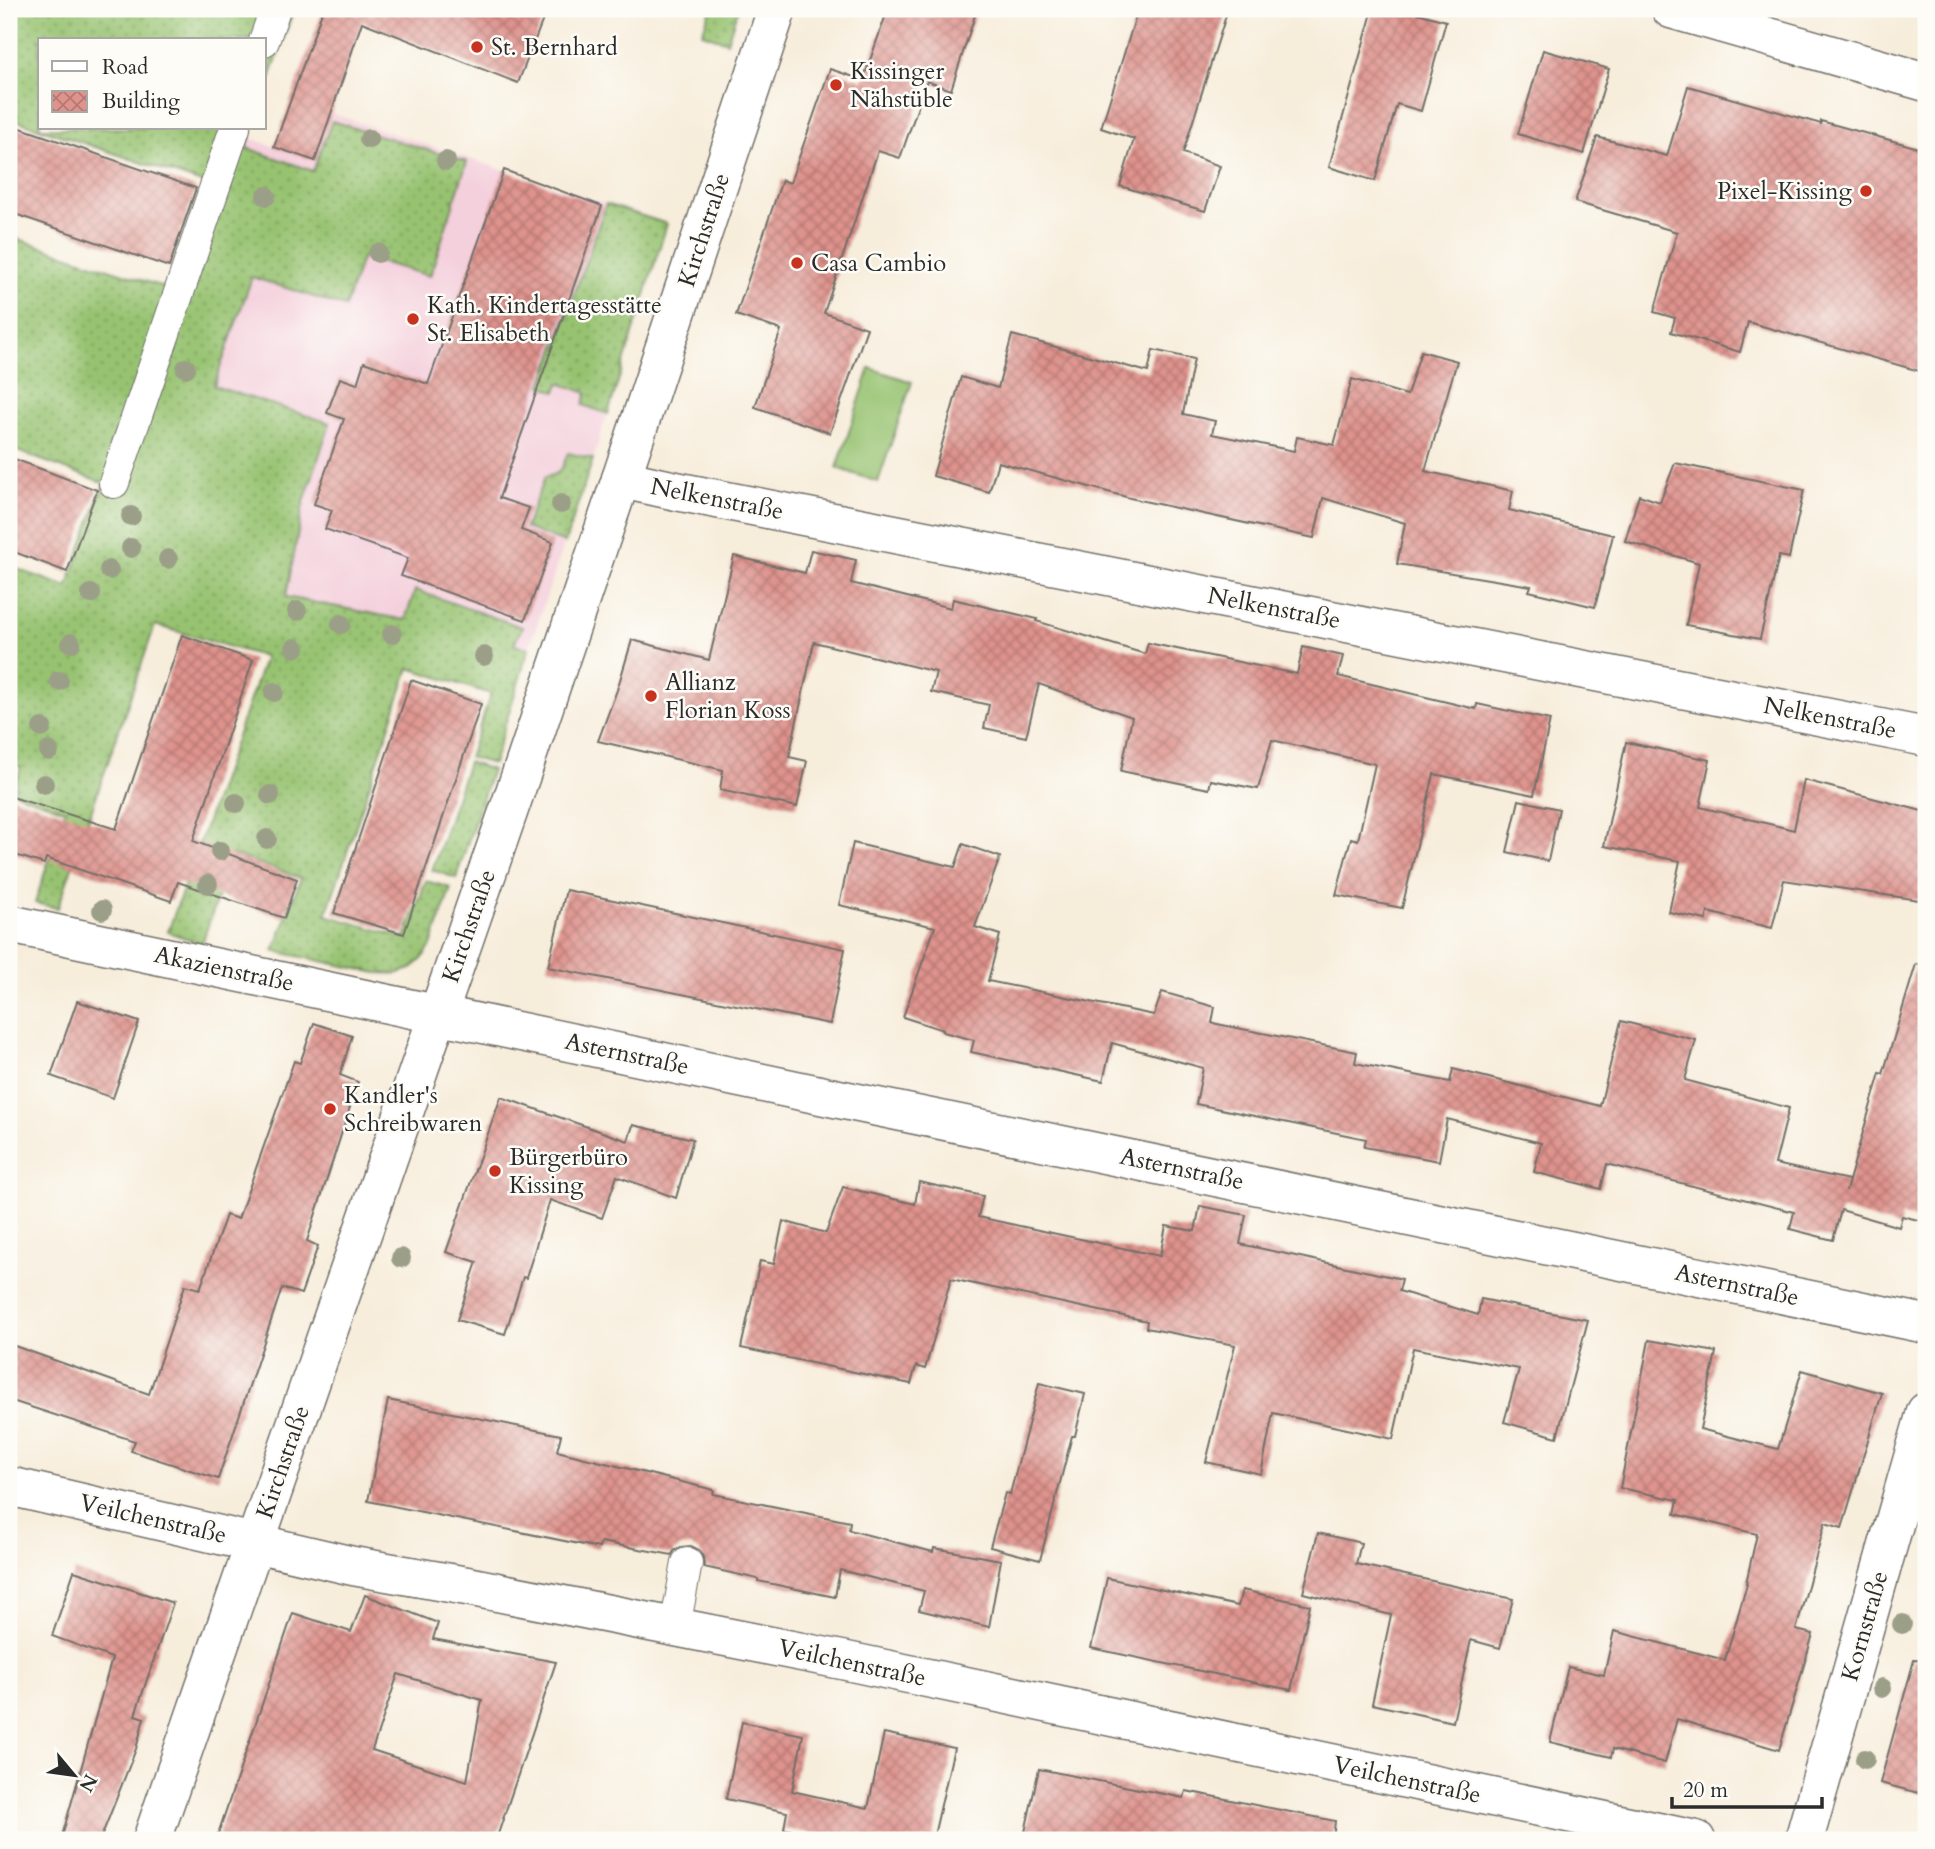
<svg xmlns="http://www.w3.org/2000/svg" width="1935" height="1849" viewBox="0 0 1935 1849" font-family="Cardo,serif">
  <defs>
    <pattern id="grass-dots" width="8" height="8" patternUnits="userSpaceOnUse" patternTransform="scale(1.75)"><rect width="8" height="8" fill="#97c371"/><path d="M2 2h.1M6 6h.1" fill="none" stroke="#7b9f5d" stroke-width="1.8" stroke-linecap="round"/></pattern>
    <pattern id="building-cross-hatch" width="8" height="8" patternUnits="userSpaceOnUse" patternTransform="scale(1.75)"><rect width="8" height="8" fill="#df938d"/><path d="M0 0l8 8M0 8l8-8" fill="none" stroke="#b57873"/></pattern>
  </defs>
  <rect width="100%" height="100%" fill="#fdfcf7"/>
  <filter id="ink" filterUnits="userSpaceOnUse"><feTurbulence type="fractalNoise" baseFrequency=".0143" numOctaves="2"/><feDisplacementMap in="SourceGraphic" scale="14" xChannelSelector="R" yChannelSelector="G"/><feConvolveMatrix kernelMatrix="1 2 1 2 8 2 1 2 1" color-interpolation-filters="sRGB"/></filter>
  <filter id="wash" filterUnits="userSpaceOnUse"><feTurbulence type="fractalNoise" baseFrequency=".00686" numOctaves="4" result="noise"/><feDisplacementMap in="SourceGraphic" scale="28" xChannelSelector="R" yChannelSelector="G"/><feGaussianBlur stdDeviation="1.57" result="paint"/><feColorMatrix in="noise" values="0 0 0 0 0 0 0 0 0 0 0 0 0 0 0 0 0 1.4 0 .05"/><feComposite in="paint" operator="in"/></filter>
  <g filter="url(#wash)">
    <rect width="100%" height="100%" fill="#f7eddb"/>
    <polygon fill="#f4cfdc" points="331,113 667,224 593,459 529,648 405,620 285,597 108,554 250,138 314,161"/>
    <g fill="url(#grass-dots)" stroke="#61774e" stroke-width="2">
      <polygon points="9,9 294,9 264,95 264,40 40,40 40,128 253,128 247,148 313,171 332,121 467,162 430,276 362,257 345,307 252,277 214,386 330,423 303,505 286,597 405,620 415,590 522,627 514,645 529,648 493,764 469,757 491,694 409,668 326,915 405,938 426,881 451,888 431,946 422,959 411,969 396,974 377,973 274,951 301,878 232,854 202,944 168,932 265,657 155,625 58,908 35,903 65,810 13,792 21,767 9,764 9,566 67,587 104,483 9,448 9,236 169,289 205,184 9,118"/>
      <polygon points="711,9 738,9 727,42 702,33"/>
      <polygon points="606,204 667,224 608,414 583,405 587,393 559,383 556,392 542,386"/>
      <path d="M568 453 593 459 565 543 525 528 545 477C562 474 562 468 568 453Z"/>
      <polygon points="468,762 492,770 456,878 432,870"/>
    </g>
    <polygon fill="#97c371" stroke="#61774e" stroke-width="2" points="870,368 912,382 878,482 837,468"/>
    <g id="blocks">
      <g fill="url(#building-cross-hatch)" fill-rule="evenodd">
        <polygon points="323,9 547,9 518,83 362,22 315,161 274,147"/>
        <polygon points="888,9 977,9 951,90 927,81 900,158 878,151 824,313 867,328 830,433 755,407 781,330 736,315 782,180 790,183 830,69 863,80"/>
        <polygon points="1138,9 1228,9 1183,153 1220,166 1205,211 1120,186 1134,139 1101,128"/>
        <polygon points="1373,9 1403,9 1446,21 1421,111 1397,104 1375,181 1329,167"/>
        <polygon points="1543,50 1609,69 1584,154 1518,134"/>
        <polygon points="1688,86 1821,124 1821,121 1926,150 1926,373 1748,322 1740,352 1671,332 1675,318 1654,312 1677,232 1575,202 1597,137 1667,156"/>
        <polygon points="9,124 196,188 169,267 9,212"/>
        <polygon points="504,170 602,206 499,498 529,508 521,530 553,542 525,620 401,576 408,558 325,529 332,510 314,504 344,419 327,413 340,378 357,384 364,362 428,384"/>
        <polygon points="1012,335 1148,372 1153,350 1194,359 1183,414 1215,421 1212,434 1294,451 1297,437 1334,445 1352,379 1407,395 1421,351 1457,361 1425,471 1513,491 1509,510 1613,535 1595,607 1529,591 1531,586 1397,564 1405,523 1323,498 1314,538 1130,498 998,462 989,492 933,476 961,377 998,388"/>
        <polygon points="9,457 97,490 67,572 9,550"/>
        <polygon points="1675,463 1804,490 1789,558 1779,556 1760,639 1686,625 1699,563 1625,541 1639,495 1660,502"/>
        <polygon points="811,550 856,560 851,583 951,608 953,599 1037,619 1036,621 1145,654 1148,643 1297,674 1303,647 1343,656 1338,676 1476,709 1477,704 1550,720 1534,795 1434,774 1402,908 1336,895 1351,838 1358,840 1375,764 1272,740 1258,789 1211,780 1209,789 1121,771 1132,717 1039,684 1026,737 984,728 989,705 931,692 936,672 814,642 789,757 807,761 797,807 720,790 723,770 598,741 617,690 632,640 709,660 734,556 805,573"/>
        <polygon points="182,635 253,660 193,841 297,879 284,918 178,882 171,901 46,858 44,864 9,853 9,796 116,829"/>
        <polygon points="411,680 481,704 404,934 334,913"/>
        <polygon points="1626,742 1710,760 1700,807 1794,830 1804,780 1926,812 1926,901 1784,880 1772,928 1708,912 1706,920 1669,912 1680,861 1604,846"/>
        <polygon points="1519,800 1559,809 1548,861 1507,852"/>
        <polygon points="853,843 955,867 963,844 1000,857 975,927 1000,935 988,981 1154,1015 1162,992 1215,1007 1212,1023 1357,1052 1355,1063 1450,1082 1453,1069 1600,1106 1621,1021 1696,1040 1685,1080 1789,1108 1775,1164 1849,1180 1846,1191 1880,1073 1883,1074 1916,964 1926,965 1926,1222 1902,1216 1899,1227 1841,1210 1833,1240 1790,1229 1794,1212 1607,1164 1601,1189 1534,1172 1541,1143 1447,1119 1439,1161 1364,1147 1366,1139 1196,1104 1203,1068 1112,1043 1103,1081 971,1052 974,1040 943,1032 943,1030 903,1017 935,927 839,905"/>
        <polygon points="566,890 845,949 830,1024 548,967"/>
        <polygon points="77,1001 139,1022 113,1098 51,1076"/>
        <polygon points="314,1023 352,1036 340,1075 358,1082 307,1241 318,1246 301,1294 282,1288 218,1479 131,1451 135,1441 9,1400 9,1344 149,1394 185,1285 200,1289 226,1215 238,1219 294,1061 300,1063"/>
        <polygon points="501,1097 628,1141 633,1125 693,1139 676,1198 617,1176 602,1218 550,1200 526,1278 523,1277 505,1334 457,1320 477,1262 446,1252"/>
        <polygon points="919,1182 983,1196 978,1217 1160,1256 1166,1226 1195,1231 1200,1206 1246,1215 1240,1244 1402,1279 1399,1291 1478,1315 1481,1299 1588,1320 1557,1437 1504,1422 1519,1369 1413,1348 1393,1439 1273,1413 1261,1474 1206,1462 1235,1345 1146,1328 1147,1321 951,1279 925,1369 916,1366 911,1384 741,1348 760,1261 774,1264 783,1221 826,1233 843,1187 915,1204"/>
        <polygon points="1649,1340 1716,1352 1700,1429 1778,1449 1802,1370 1882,1393 1842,1528 1825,1523 1796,1630 1813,1634 1779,1750 1677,1719 1665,1763 1613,1749 1611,1757 1550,1742 1568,1667 1604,1675 1614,1631 1725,1660 1747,1584 1746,1583 1757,1534 1675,1514 1678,1500 1620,1488"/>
        <polygon points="1039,1383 1085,1394 1075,1436 1072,1436 1040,1560 990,1547 1005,1493 1010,1494"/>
        <polygon points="388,1400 561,1435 557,1451 714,1490 713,1494 850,1522 849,1530 933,1552 934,1548 1001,1560 989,1627 919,1610 924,1591 840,1570 835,1597 758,1581 758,1579 704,1567 703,1557 699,1550 691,1546 681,1547 674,1551 672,1555 601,1542 599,1548 368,1501"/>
        <polygon points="1318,1533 1361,1543 1356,1564 1513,1599 1500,1648 1471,1640 1453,1722 1372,1704 1391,1615 1303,1593"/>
        <polygon points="74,1571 173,1603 135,1715 144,1718 136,1749 100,1840 61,1840 112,1658 52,1636"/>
        <polygon points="1107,1578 1238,1606 1242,1590 1310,1605 1291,1690 1091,1648"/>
        <path d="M365 1595 438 1623 433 1639 556 1662 496 1840H216L293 1613 351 1632ZM398 1674 482 1700 467 1781 372 1750Z"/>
        <polygon points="1914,1660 1926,1661 1926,1795 1880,1783"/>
        <polygon points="742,1722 803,1735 792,1791 868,1808 884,1733 954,1748 933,1840 851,1840 784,1829 787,1812 726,1799"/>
        <polygon points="1039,1769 1184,1798 1186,1791 1335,1821 1333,1840 1065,1840 1025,1832"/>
      </g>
    </g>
  </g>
  <g filter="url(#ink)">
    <use href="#blocks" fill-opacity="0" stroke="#726f69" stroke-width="2"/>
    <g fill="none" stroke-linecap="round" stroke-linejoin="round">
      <g stroke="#726f69" stroke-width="32">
        <g id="lane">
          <polyline points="264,41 275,9"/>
          <polyline points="114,483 235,128"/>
          <polyline points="675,1627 687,1563"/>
        </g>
      </g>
      <g stroke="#726f69" stroke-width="41">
        <g id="street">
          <polyline points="1671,9 1926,82"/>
          <polyline points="621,479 681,492 1926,737"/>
          <polyline points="9,924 839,1099 1926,1324"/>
          <polyline points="9,1486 353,1566 467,1586 842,1660 1696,1840"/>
          <polyline points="152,1840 523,769 621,479 777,9"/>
          <polyline points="1804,1840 1926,1412"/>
        </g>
      </g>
      <use href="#lane" stroke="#fff" stroke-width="30"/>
      <use href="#street" stroke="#fff" stroke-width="38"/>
    </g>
    <g fill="#9c9f88">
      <circle cx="369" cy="139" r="10"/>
      <circle cx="446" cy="161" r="10"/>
      <circle cx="266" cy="196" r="10"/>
      <circle cx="378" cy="253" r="10"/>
      <circle cx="186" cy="368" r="10"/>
      <circle cx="561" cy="504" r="10"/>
      <circle cx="131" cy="516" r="10"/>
      <circle cx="131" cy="548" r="10"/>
      <circle cx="168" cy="559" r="10"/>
      <circle cx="109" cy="570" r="10"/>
      <circle cx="91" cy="594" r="10"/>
      <circle cx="297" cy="611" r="10"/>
      <circle cx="341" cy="624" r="10"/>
      <circle cx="392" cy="634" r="10"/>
      <circle cx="71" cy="643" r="10"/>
      <circle cx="295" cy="648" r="10"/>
      <circle cx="484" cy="656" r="10"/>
      <circle cx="59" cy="681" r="10"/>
      <circle cx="274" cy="692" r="10"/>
      <circle cx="42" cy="728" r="10"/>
      <circle cx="49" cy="751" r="10"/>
      <circle cx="44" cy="784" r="10"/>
      <circle cx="270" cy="795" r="10"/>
      <circle cx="236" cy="803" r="10"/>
      <circle cx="267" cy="839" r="10"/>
      <circle cx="220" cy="851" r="10"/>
      <circle cx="208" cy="884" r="10"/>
      <circle cx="102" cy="910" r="10"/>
      <circle cx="401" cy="1258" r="10"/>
      <circle cx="1902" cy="1624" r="10"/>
      <circle cx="1882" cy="1688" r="10"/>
      <circle cx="1865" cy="1759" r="10"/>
    </g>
  </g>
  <g fill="#c8321e" stroke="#fdfcf7" stroke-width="2.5">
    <circle cx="477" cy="47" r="7"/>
    <circle cx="836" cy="85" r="7"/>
    <circle cx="1866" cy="191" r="7"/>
    <circle cx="797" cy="263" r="7"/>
    <circle cx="413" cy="319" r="7"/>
    <circle cx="651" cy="696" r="7"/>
    <circle cx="330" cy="1109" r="7"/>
    <circle cx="495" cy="1171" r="7"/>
  </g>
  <g text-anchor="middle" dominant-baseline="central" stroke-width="5" stroke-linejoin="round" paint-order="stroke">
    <g font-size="24" fill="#2b2b2b" stroke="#fdfcf7" text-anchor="start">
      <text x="491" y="47">St. Bernhard</text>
      <text x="850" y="71">Kissinger<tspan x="850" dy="28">Nähstüble</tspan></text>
      <text x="1852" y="191" text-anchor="end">Pixel-Kissing</text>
      <text x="811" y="263">Casa Cambio</text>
      <text x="427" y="305">Kath. Kindertagesstätte<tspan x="427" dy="28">St. Elisabeth</tspan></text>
      <text x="665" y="682">Allianz<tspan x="665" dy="28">Florian Koss</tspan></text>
      <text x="344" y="1095">Kandler's<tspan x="344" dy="28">Schreibwaren</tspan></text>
      <text x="509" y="1157">Bürgerbüro<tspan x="509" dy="28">Kissing</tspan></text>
    </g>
    <g font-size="24" fill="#2b2b2b" stroke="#fdfcf7">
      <text transform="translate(704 230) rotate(-72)">Kirchstraße</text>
      <text transform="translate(717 499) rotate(11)">Nelkenstraße</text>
      <text transform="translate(1274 608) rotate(11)">Nelkenstraße</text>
      <text transform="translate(1830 718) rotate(11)">Nelkenstraße</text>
      <text transform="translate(469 926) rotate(-71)">Kirchstraße</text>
      <text transform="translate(224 969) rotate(12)">Akazienstraße</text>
      <text transform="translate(627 1054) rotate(12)">Asternstraße</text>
      <text transform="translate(1182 1169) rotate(12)">Asternstraße</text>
      <text transform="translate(1737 1285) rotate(12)">Asternstraße</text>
      <text transform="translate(283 1462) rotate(-71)">Kirchstraße</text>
      <text transform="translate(153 1519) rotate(13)">Veilchenstraße</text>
      <text transform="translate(1865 1626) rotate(-74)">Kornstraße</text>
      <text transform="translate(852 1663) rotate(12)">Veilchenstraße</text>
      <text transform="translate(1407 1780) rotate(12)">Veilchenstraße</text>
    </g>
  </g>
  <rect width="1935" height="1849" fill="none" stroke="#fdfcf7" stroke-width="35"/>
  <rect x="38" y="38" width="228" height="91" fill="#fdfcf7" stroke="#a9a8a5" stroke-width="2"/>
  <rect x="52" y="61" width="35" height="10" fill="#ffffff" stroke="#a9a8a5" stroke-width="2"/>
  <text x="102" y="74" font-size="21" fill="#2b2b2b">Road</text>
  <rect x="52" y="91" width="35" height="21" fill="url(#building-cross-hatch)" stroke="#a9a8a5" stroke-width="2"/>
  <text x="102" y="108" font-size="21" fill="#2b2b2b">Building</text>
  <g transform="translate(74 1775) rotate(119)" stroke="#fdfcf7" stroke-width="5" paint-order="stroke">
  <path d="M0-5L12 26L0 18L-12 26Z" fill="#2b2b2b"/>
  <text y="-10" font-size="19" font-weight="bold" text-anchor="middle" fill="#2b2b2b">N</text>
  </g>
  <path d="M1672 1797v10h150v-10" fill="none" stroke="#2b2b2b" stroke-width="3.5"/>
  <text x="1683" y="1797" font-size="21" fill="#2b2b2b" stroke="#fdfcf7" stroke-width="5" paint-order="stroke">20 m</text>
</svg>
